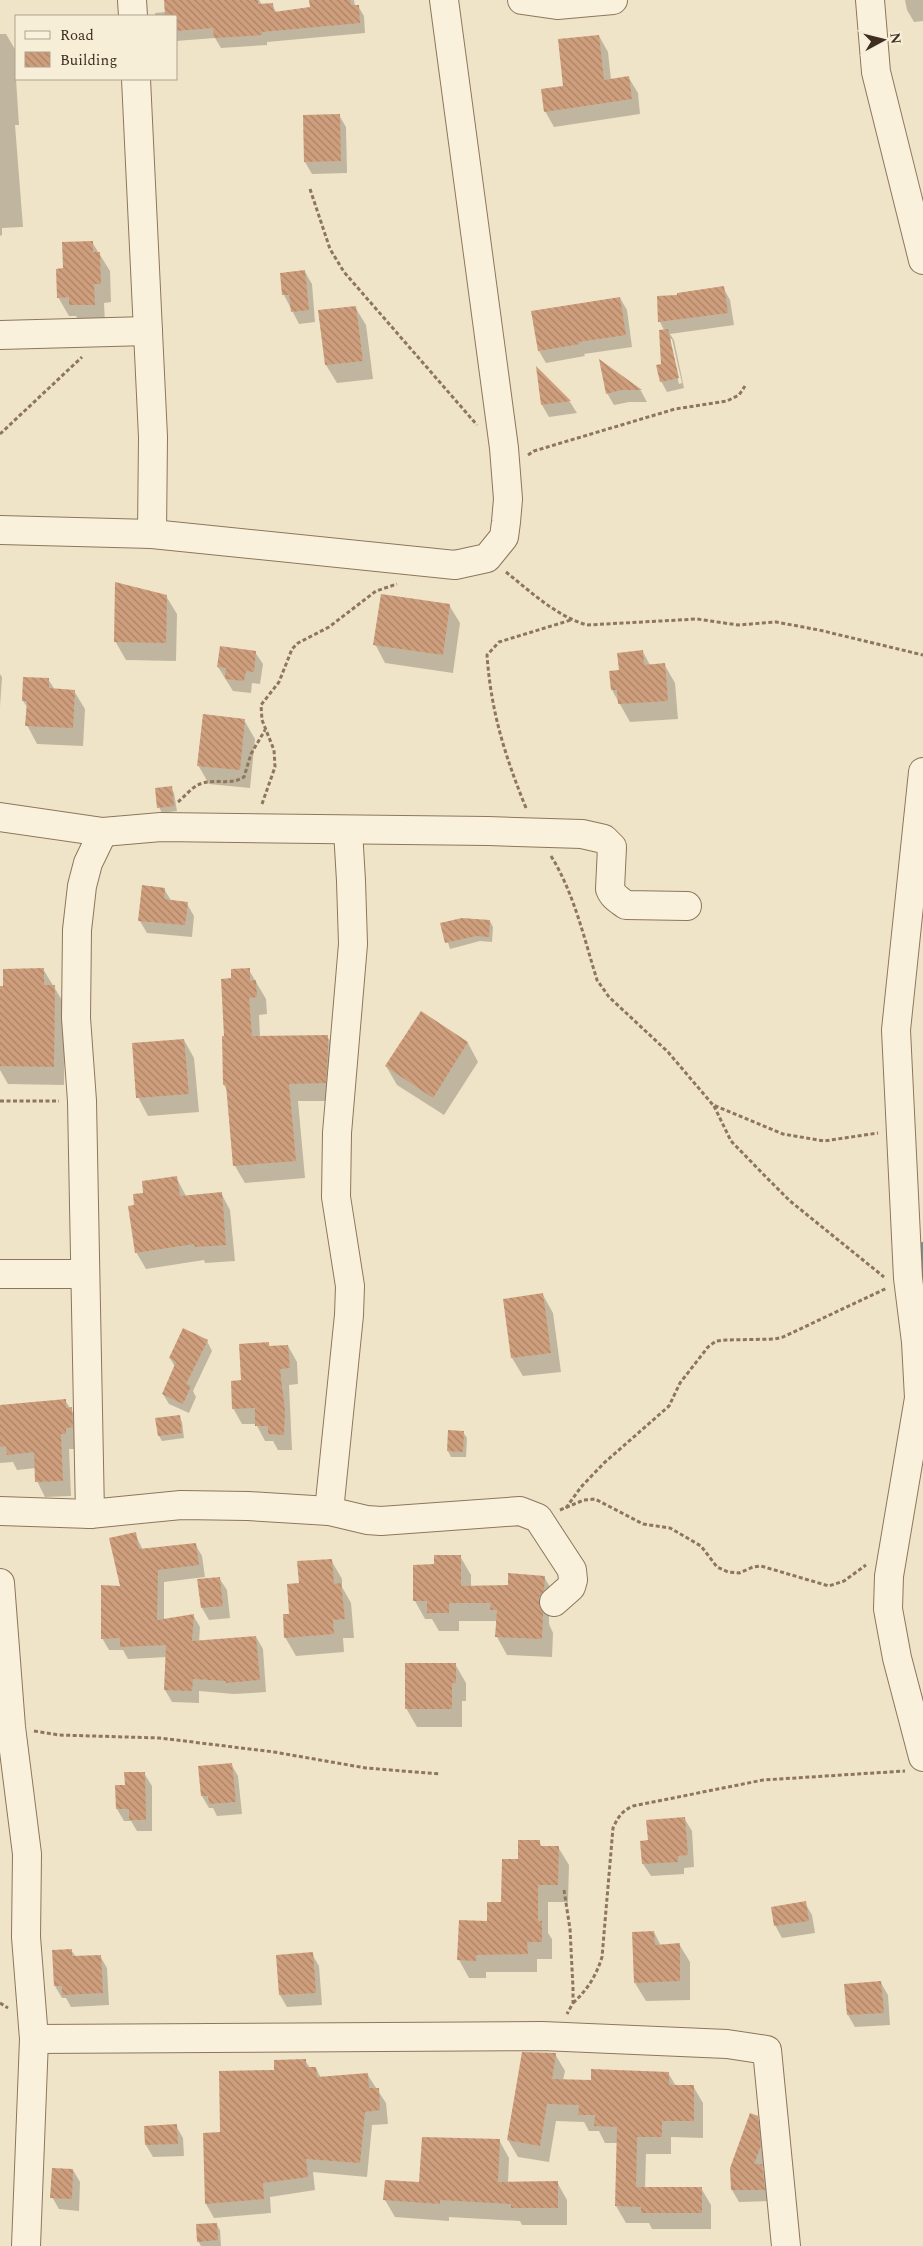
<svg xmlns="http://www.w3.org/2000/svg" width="923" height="2246" viewBox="0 0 923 2246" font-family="Spectral,serif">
  <defs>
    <pattern id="building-back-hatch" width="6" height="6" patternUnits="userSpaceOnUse" patternTransform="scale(1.25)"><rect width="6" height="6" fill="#cf9f7d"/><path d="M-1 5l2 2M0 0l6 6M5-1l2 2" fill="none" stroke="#a98266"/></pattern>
  </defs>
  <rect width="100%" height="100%" fill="#f0e4c8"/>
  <g fill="#0003" fill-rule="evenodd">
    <polygon points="165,0 259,0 262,5 272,5 277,13 311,8 311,0 354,0 355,6 358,6 364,16 365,33 267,42 267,45 221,48 215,38 176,41 176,16 155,16 155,13 166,12"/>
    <polygon points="905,0 923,0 923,21 914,22 907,10"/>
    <polygon points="0,34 6,34 16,51 16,79 19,125 15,125 23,227 2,228 2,235 0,236"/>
    <polygon points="599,36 608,52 611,80 629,78 638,93 640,114 554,127 545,111"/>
    <polygon points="339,115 346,127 347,173 312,174 305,162"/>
    <polygon points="92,242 110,271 111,302 104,303 105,323 81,323 76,316 69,316 58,297 64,270"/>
    <polygon points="305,272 312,284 315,322 299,324 284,295 282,274"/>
    <path d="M723 287 730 300 734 325 670 334 674 340 684 388 667 392 661 381 664 330 660 322 658 298 679 296ZM669 339H672L682 383 679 384Z"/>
    <polygon points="620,298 627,310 632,347 584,354 585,356 546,363 539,351 532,312"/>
    <polygon points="355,307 366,325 373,379 337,383 326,365 319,311"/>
    <polygon points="601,362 641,391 647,402 629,402 614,405 607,393"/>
    <polygon points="538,370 570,402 577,413 549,417 542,405"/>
    <polygon points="166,596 177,614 176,661 126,660 115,641"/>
    <polygon points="449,605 460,623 453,673 385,663 375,644"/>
    <polygon points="255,652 263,664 260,684 252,683 251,693 233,691 218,667"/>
    <polygon points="643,652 650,665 664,664 675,683 678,719 630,722 612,690 620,671"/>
    <polygon points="0,674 2,677 0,707"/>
    <polygon points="48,679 55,690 74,691 85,709 83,746 37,744 27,725 28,708 23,701"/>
    <polygon points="244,720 255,739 250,788 209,784 198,765"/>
    <polygon points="171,787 174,793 177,811 162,813 159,807"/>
    <polygon points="164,889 172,902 187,904 194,916 192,937 147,933 140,921"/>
    <polygon points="490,921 493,927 492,942 480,941 450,949 442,924"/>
    <polygon points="43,969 65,1005 64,1085 8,1084 0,1070 0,987"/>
    <polygon points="249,970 266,999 267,1014 259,1015 260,1037 327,1036 338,1054 335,1101 298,1101 305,1178 245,1183 235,1166 228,1092 224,1085 225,1038 233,979"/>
    <polygon points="421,1013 468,1043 478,1062 444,1115 397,1085 386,1066"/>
    <polygon points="184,1040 194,1058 199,1112 148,1116 138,1097"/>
    <polygon points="176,1177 186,1196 221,1193 230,1210 235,1261 205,1263 204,1260 146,1269 136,1252 136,1206 145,1194"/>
    <polygon points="543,1295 553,1313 561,1372 523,1376 512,1358"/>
    <polygon points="207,1341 212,1351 193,1391 196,1397 189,1413 169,1404 163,1394 175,1367 170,1358"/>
    <polygon points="268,1343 270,1347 288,1346 297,1362 298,1384 289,1385 292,1450 278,1450 273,1441 265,1441 256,1424 242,1424 233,1408 242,1382"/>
    <polygon points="65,1400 80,1424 81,1442 74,1443 74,1449 69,1449 71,1496 45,1497 37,1481 36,1468 17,1470 13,1462 0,1463 0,1406"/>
    <polygon points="179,1416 182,1422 184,1438 162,1441 159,1436"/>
    <polygon points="463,1432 467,1438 466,1457 451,1457 448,1451"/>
    <polygon points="135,1534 143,1550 195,1544 202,1556 205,1577 164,1582 164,1620 193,1615 200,1627 199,1642 256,1637 263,1649 266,1692 234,1694 199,1691 199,1703 172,1702 165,1690 167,1657 128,1659 123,1650 109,1650 102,1638 121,1587"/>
    <polygon points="460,1556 471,1575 471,1587 509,1587 544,1577 555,1595 554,1609 549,1616 549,1624 553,1633 552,1657 507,1655 497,1637 497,1621 459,1621 459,1631 439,1631 432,1619 425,1619 415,1601 435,1566"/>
    <polygon points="331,1560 342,1579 342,1587 351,1603 354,1638 343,1638 344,1652 296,1656 285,1637 300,1584"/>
    <polygon points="219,1578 227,1590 230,1618 209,1620 202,1608 199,1580"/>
    <polygon points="455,1664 466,1683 466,1701 462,1701 462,1727 417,1727 406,1708"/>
    <polygon points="231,1764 238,1776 242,1814 217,1816 213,1808 209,1808 202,1796 199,1767"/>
    <polygon points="144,1773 152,1786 152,1831 137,1831 131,1821 124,1821 117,1809 126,1786"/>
    <polygon points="684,1818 692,1831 694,1867 684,1868 684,1874 651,1876 643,1864 642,1842 649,1841"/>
    <polygon points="539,1841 542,1847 558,1847 569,1865 568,1902 548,1902 548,1933 552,1939 552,1959 537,1959 537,1972 486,1972 486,1978 469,1978 459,1960 502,1903 519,1860"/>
    <polygon points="805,1903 812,1915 815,1933 782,1938 775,1925"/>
    <polygon points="654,1932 661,1946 679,1944 690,1962 690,2000 646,2001 635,1983"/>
    <polygon points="71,1950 76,1957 100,1956 107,1968 109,2005 71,2007 66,1998 62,1998 55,1986 54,1951"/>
    <polygon points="312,1954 319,1966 322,2005 287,2007 280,1995 277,1956"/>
    <polygon points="881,1983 888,1995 890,2025 855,2027 848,2015 846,1986"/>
    <polygon points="555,2054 565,2071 563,2080 592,2081 668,2073 676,2086 693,2086 703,2103 703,2138 671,2137 671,2154 646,2154 645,2189 701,2188 711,2205 711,2229 652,2229 649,2223 626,2223 616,2206 618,2143 605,2143 599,2131 589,2131 584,2122 556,2121 549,2162 518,2157 508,2140"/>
    <polygon points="305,2060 310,2068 316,2068 321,2078 367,2074 386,2103 388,2124 372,2125 367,2177 313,2172 315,2190 270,2197 271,2213 214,2218 206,2204 204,2134 221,2133 275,2071"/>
    <polygon points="757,2117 764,2130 767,2159 763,2169 769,2178 771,2201 739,2202 732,2190"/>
    <polygon points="176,2126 183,2138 184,2156 153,2157 146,2145"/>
    <polygon points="499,2140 509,2158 508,2183 557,2182 567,2200 567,2225 522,2225 520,2221 449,2217 449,2221 395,2217 385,2200"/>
    <polygon points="73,2170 80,2182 79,2211 59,2209 52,2197"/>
    <polygon points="216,2224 220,2230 221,2246 201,2246 198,2241"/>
  </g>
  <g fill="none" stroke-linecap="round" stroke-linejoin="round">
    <polyline stroke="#6f938a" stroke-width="6" points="921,1274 923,1245"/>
  </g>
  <g fill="url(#building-back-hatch)">
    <polygon points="164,0 258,0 258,4 273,3 274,12 310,7 309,0 350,0 351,5 359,5 360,23 262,32 262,35 214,38 213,28 176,31 176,16 165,16"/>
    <polygon points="599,35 604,80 629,76 632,99 544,112 541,89 563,86 558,39"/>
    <polygon points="340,114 341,161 304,162 303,115"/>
    <polygon points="93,241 93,252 100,252 101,284 94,284 95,305 69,305 69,297 57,298 56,269 63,268 62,242"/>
    <polygon points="305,270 309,310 291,312 289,295 282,295 280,273"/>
    <polygon points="724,286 728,313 658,322 657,296 677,295 677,293"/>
    <polygon points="620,297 626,335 578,342 580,344 538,351 531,311"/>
    <polygon points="356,306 363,361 325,365 318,310"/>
    <polygon points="668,329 679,378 660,382 656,365 661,364 659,330"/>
    <polygon points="599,359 642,390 621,390 606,394"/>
    <polygon points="536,366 571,401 541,405"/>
    <polygon points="115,582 167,595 166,643 114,642"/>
    <polygon points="381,594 450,604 443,655 373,645"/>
    <polygon points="220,646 256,651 254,672 246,671 244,681 225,679 226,668 217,667"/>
    <polygon points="643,650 644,665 665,663 668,701 618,704 617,690 611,690 609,671 619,670 617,653"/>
    <polygon points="23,677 49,678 49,688 75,690 73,728 25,726 27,701 22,701"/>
    <polygon points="203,714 245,719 240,770 197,766"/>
    <polygon points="172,786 174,806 157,808 155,788"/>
    <polygon points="142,885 165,888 164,899 188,902 185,925 138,921"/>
    <polygon points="462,918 490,920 489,937 476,936 445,943 440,923"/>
    <polygon points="44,968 44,985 55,985 54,1067 0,1066 0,986 3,986 3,969"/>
    <polygon points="250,968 250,981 256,980 257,997 249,998 252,1036 328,1035 328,1050 326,1083 289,1084 296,1161 233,1166 226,1085 223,1085 222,1036 224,1036 221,979 231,978 231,969"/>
    <polygon points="421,1011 468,1042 433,1098 385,1066"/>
    <polygon points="184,1039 189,1094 136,1098 132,1043"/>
    <polygon points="177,1176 180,1196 222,1192 226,1245 195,1247 194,1244 135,1253 128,1206 134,1205 133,1194 143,1193 142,1181"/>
    <polygon points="543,1293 551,1353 511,1358 503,1299"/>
    <polygon points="183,1328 208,1340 186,1384 191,1386 183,1404 162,1394 176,1362 169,1358"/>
    <polygon points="269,1342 269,1346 288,1345 290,1368 280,1369 285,1411 284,1435 268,1434 268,1426 255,1426 255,1408 232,1409 231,1381 241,1380 239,1344"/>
    <polygon points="66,1399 66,1408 72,1407 73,1427 66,1428 66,1434 61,1434 63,1481 35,1482 34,1452 7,1455 6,1446 0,1447 0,1405"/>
    <polygon points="180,1415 182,1433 158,1436 155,1418"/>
    <polygon points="448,1430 464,1431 463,1452 447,1451"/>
    <polygon points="136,1532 139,1549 196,1543 199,1565 158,1570 157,1620 194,1614 192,1641 256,1636 260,1680 226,1683 226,1681 193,1679 192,1691 164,1690 166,1645 120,1647 120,1638 101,1639 101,1585 120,1586 109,1538"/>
    <polygon points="434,1555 461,1555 461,1586 508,1585 508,1573 545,1576 544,1590 539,1597 539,1605 543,1613 542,1639 495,1637 497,1610 490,1610 491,1603 449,1603 449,1613 427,1613 427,1601 413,1601 413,1565 434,1564"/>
    <polygon points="332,1559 334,1584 341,1583 345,1619 333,1620 334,1634 284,1638 283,1614 289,1614 287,1584 299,1583 297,1561"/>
    <polygon points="220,1577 223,1606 201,1608 197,1579"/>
    <polygon points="405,1663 456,1663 456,1683 452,1683 452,1709 405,1709"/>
    <polygon points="232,1763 236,1802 209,1804 208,1796 201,1796 198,1766"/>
    <polygon points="124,1772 145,1772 146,1820 129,1820 129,1809 116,1809 115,1785 125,1785"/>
    <polygon points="685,1817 688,1855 678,1856 678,1862 642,1864 640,1841 648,1840 646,1820"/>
    <polygon points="518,1840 540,1840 540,1846 559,1846 558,1885 538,1885 538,1921 542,1921 542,1942 527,1942 528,1954 476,1955 476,1961 457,1960 459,1920 487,1921 487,1902 501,1902 502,1859 518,1859"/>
    <polygon points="806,1901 809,1921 774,1926 771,1907"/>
    <polygon points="654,1931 655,1945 680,1943 680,1981 634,1983 632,1932"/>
    <polygon points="72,1949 72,1956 101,1955 103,1993 62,1995 62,1986 54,1986 52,1950"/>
    <polygon points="313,1952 316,1993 279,1995 276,1955"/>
    <polygon points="881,1981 884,2013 847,2015 844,1984"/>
    <polygon points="522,2052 556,2053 552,2079 591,2080 591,2069 669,2072 669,2085 694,2085 694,2121 662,2121 662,2137 637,2137 636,2187 702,2187 702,2213 641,2213 641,2207 615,2206 617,2127 594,2126 595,2115 578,2115 579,2105 547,2104 540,2146 507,2140"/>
    <polygon points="306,2059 306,2067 316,2067 317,2077 368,2073 369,2088 379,2088 380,2110 365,2112 360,2163 306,2159 308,2177 263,2183 264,2199 205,2204 203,2133 220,2132 219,2071 274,2070 274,2060"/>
    <polygon points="750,2113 758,2116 761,2146 754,2164 762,2164 765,2190 731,2190 730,2168"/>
    <polygon points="177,2124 178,2144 145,2145 144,2126"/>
    <polygon points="422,2137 500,2139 498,2182 558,2181 558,2208 511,2208 511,2204 440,2200 440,2204 383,2200 385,2180 419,2182"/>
    <polygon points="52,2168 73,2169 72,2199 50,2198"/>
    <polygon points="217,2223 218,2240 197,2242 196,2224"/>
  </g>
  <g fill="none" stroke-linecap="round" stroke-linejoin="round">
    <g stroke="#8d765c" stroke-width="30">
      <g id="minor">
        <polyline points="132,0 133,16"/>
        <polyline points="522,0 557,5 613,0"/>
        <polyline points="870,0 876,72 923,260"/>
        <polyline points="136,79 153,437 152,534"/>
        <polyline points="0,335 148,331"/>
        <polyline points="0,530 152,534 455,565 487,558 504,537 506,522 508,499 504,448 444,0"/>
        <polyline points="923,772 896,1030 908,1278 916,1342 919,1398 889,1576 888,1609 897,1658 923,1757"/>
        <path d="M0 817 103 832 161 827 488 831 582 834 604 839 612 847 610 889C613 897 619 900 626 905L687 906"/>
        <polyline points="0,1274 85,1274"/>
        <polyline points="0,1511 90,1514 181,1505 248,1506 329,1511 367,1520 381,1521 520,1511 538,1518 572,1570 573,1580 571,1587 554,1602"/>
        <polyline points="329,1511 349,1315 350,1286 336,1197 337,1133 353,944 351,881 348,830"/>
        <polyline points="90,1514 82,1101 76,1018 77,930 82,886 88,863 103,832"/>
        <polyline points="0,1583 11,1727 27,1854 26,1937 34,2039 26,2246"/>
        <polyline points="34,2039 542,2036 727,2044 767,2050 786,2246"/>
      </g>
    </g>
    <g stroke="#8d765c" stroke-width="3" stroke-dasharray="4 2.5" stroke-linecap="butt">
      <polyline points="310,189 330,249 344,272 477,425"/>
      <polyline points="0,434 82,357"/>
      <polyline points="528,455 534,451 675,409 727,401 739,395 745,386"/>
      <path d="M506 572C531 592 556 616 587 625L697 619 738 625 776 622 819 630 923 655"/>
      <path d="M178 802C184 797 192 787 200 784 215 778 230 786 244 777L251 754 265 730"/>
      <polyline points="262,804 275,767 274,750 262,720 261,705 279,682 292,649 298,643 329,627 376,591 397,584"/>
      <path d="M526 808C505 756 491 712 487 655L499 642 571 620"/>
      <path d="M551 856C574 893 584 938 597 980L609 997 668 1052 713 1105 783 1134 824 1141 878 1133"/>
      <polyline points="0,1101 59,1101"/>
      <polyline points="714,1106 731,1141 766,1177 790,1201 884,1277"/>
      <polyline points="566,1508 581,1487 604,1463 669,1406 680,1383 708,1347 716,1341 726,1340 775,1339 783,1337 887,1288"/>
      <polyline points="560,1510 584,1500 595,1499 643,1524 670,1528 701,1546 717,1567 728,1572 739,1573 753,1567 761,1566 829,1586 844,1581 866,1565"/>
      <polyline points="34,1731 59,1735 160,1738 274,1752 366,1768 440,1774"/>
      <polyline points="564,1890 570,1929 573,1988 573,2003 567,2014"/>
      <polyline points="0,2003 8,2008"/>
      <path d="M573 2003C588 1989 596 1976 602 1957L613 1828C618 1817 622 1811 633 1806L763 1780 905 1771"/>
    </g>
    <use href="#minor" stroke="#faf1dc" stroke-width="28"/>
  </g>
  <rect x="15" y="15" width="162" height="65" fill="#f7eed8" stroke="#ada18e"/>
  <rect x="25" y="31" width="25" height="8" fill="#faf1dc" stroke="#ada18e"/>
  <text x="60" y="40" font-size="15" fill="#3d2e20">Road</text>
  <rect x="25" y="52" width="25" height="15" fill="url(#building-back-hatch)" stroke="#ada18e"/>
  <text x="60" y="65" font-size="15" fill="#3d2e20">Building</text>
  <g transform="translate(883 40) rotate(83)" stroke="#f7eed8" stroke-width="4" paint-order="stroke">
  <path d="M0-4L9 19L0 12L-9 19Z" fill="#3d2e20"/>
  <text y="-8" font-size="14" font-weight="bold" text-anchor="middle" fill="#3d2e20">N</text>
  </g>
</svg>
